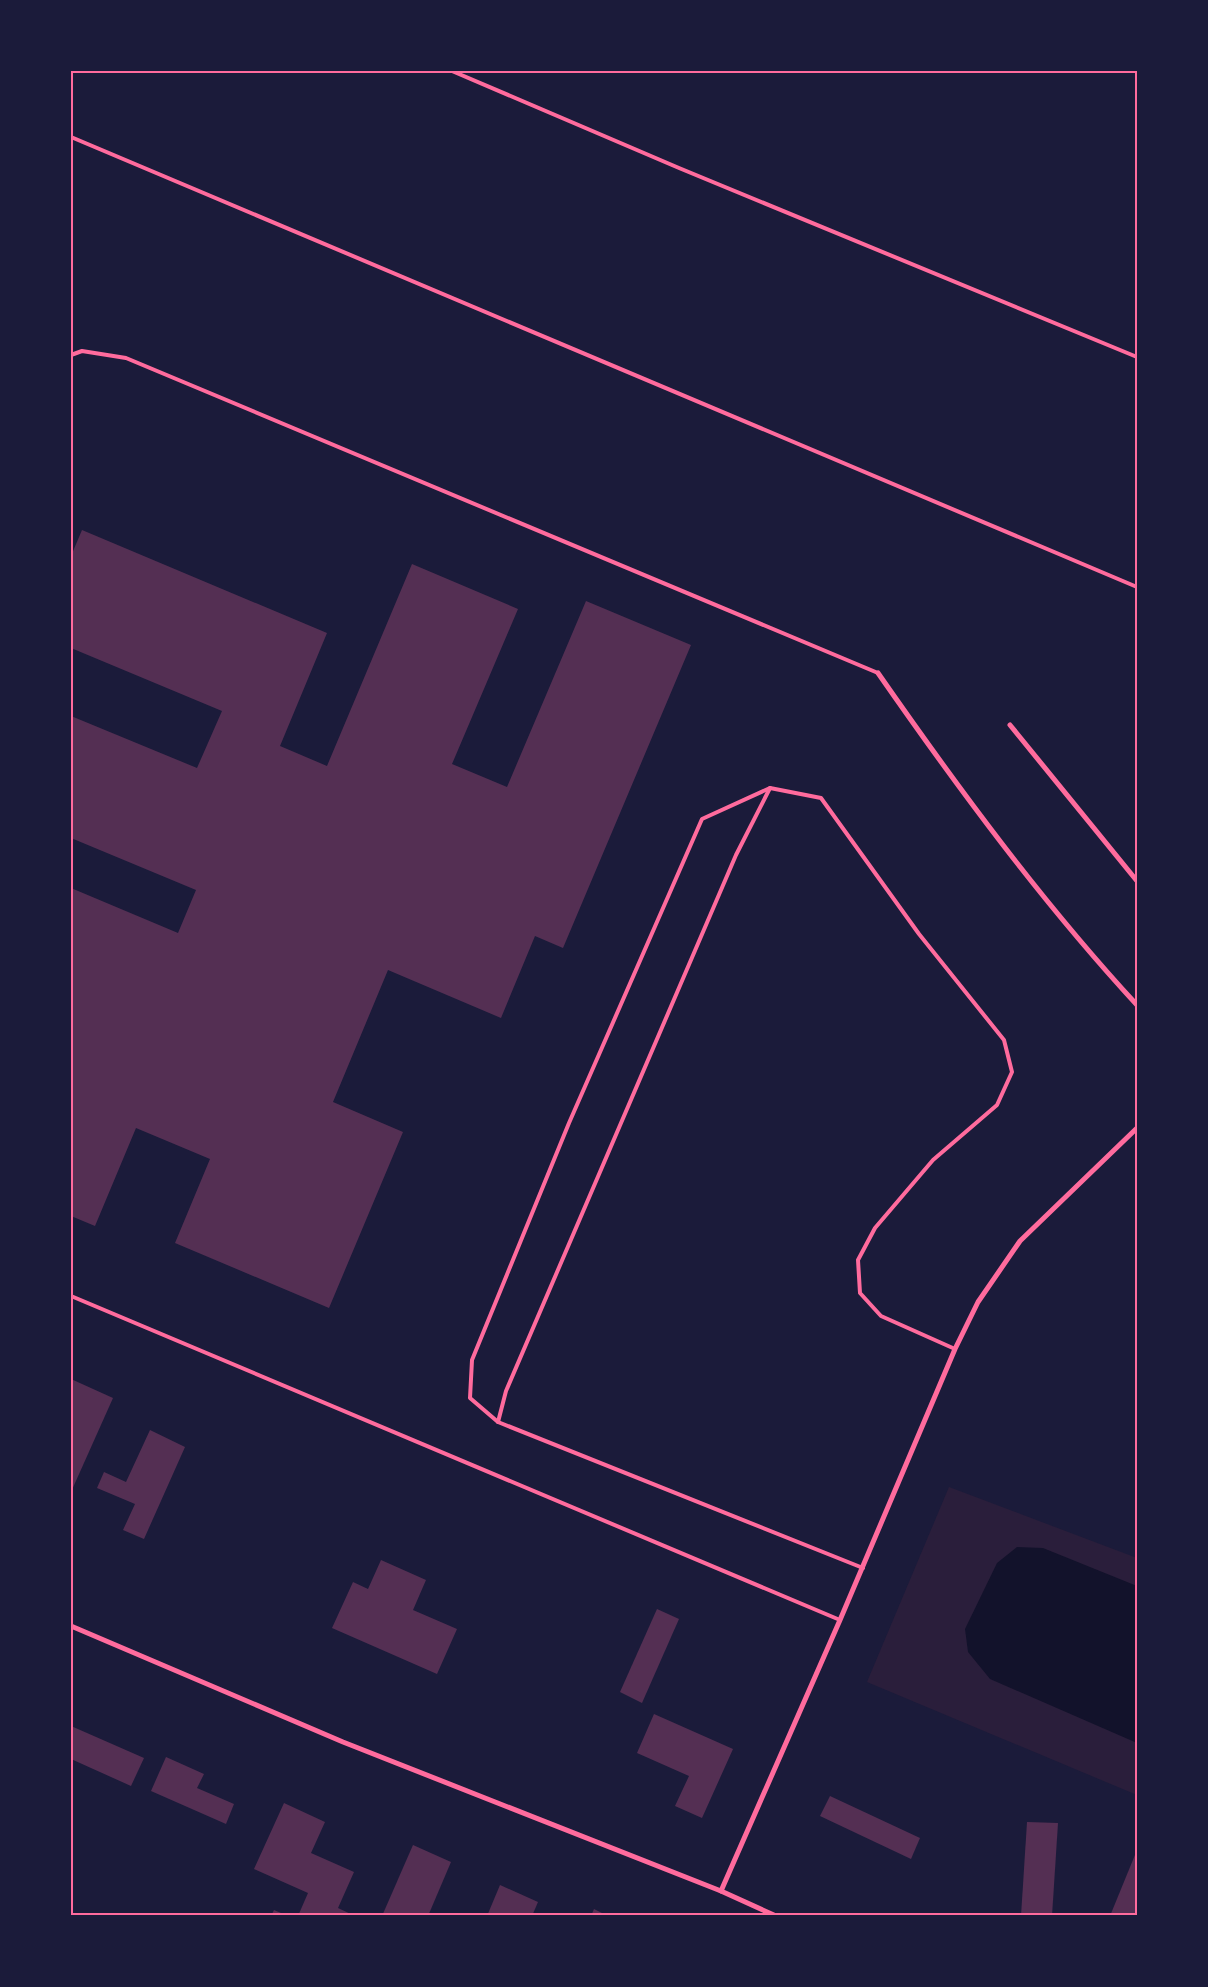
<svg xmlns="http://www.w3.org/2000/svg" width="1208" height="1987" viewBox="0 0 1208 1987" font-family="Commissioner,sans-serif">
  <rect width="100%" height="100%" fill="#1b1b3a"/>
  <polygon fill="#2a1e3b" points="949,1487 1137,1558 1137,1795 867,1682"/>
  <polygon fill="#12122b" points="1017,1547 1043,1548 1137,1586 1137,1743 990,1679 968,1652 965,1629 997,1563"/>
  <g fill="#542f53">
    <polygon points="82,530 327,633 280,746 327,766 412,564 518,609 452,764 507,787 586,601 691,645 563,948 535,936 501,1018 388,970 333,1102 403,1132 329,1308 175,1243 210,1159 136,1128 95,1226 71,1216 71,888 178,933 196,890 71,838 71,716 197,768 222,711 71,648 71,556"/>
    <polygon points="71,1379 113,1398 71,1492"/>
    <polygon points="150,1430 185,1447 144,1539 123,1530 135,1504 97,1488 104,1472 126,1482"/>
    <polygon points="381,1560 426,1580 413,1610 457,1629 437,1674 332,1628 353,1582 368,1589"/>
    <polygon points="657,1609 679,1619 642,1703 620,1692"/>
    <polygon points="654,1714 733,1749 702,1818 675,1806 689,1776 637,1753"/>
    <polygon points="71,1726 144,1758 131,1786 71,1759"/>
    <polygon points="166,1757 204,1774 197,1788 234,1804 226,1824 151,1791"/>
    <polygon points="830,1796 920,1838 911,1859 820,1816"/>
    <polygon points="284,1803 325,1822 311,1853 354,1872 338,1908 355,1916 298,1916 308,1893 254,1869"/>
    <polygon points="1027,1822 1058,1823 1052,1916 1021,1916"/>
    <polygon points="413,1845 451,1862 428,1916 382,1916"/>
    <polygon points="1137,1850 1137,1916 1110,1916"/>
    <polygon points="500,1885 538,1902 532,1916 487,1916"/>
    <polygon points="594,1909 608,1916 591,1916"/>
    <polygon points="274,1910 288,1916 271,1916"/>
  </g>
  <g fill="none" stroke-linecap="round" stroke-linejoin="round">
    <g stroke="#ff6b9d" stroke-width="4">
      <polyline points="452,71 679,168 1137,357"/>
      <polyline points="71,137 1137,587"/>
      <polyline points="71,355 82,351 126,358 878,673"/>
      <polyline points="71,1296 840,1620"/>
      <polyline points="498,1422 506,1391 736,855 770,788"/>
      <polyline points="863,1568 498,1422 470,1398 472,1360 569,1123 702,819 770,788 821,798 919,934 1004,1040 1012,1072 997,1105 933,1160 875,1228 858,1260 860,1293 881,1316 955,1349"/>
    </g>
    <g stroke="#ff6b9d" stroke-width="5">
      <path d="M878 673C958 788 1042 902 1137 1005"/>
      <polyline points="1010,725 1137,881"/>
      <polyline points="71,1626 343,1742 721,1891 776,1916"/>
      <polyline points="721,1891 840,1620 955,1349 978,1302 1020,1241 1137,1128"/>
    </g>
  </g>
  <rect width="1208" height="1987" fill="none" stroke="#1b1b3a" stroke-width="145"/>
  <rect x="72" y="72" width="1064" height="1842" fill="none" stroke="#ff6b9d" stroke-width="2"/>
</svg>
